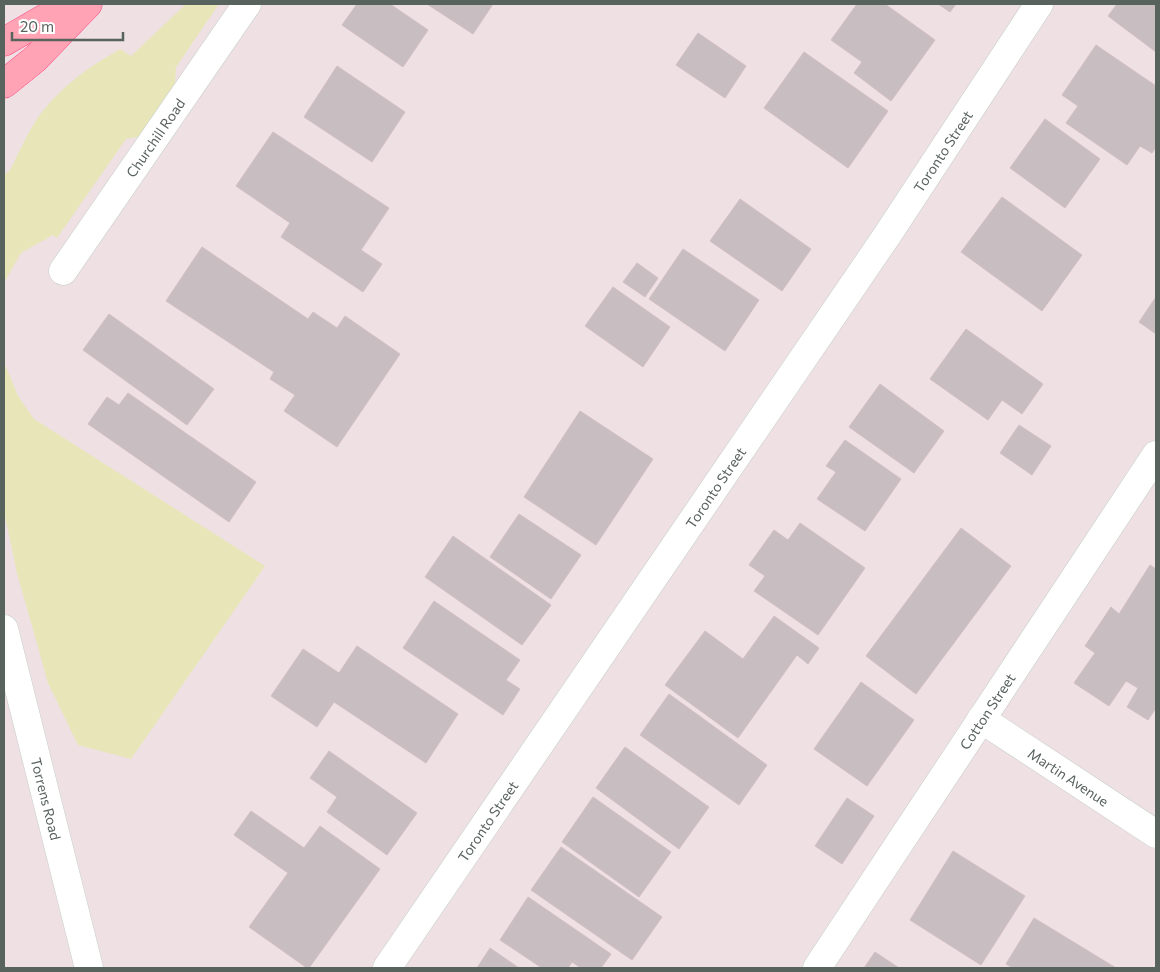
<svg xmlns="http://www.w3.org/2000/svg" width="1160" height="972" viewBox="0 0 1160 972" font-family="Commissioner,sans-serif">
  <rect width="100%" height="100%" fill="#eee0e3"/>
  <g fill="#e8e6b9">
    <path d="M186 4H219L176 67 174 102 148 135 126 139 57 238 53 235 21 253 4 283V175L10 170C20 151 29 129 42 112 63 85 90 66 120 49L131 56Z"/>
    <polygon points="4,362 18,396 34,419 265,566 131,759 78,745 48,683 17,573 4,512"/>
  </g>
  <g fill="#c8bdc1" stroke="#d3bec5">
    <polygon points="357,4 390,4 428,30 403,67 342,25"/>
    <polygon points="427,4 493,4 473,34"/>
    <polygon points="857,4 885,4 935,40 891,101 854,73 862,62 831,40"/>
    <polygon points="938,4 956,4 950,12"/>
    <polygon points="1117,4 1156,4 1156,52 1108,16"/>
    <polygon points="698,33 746,66 725,98 676,65"/>
    <polygon points="1096,45 1156,86 1156,147 1152,153 1140,146 1127,165 1066,123 1078,106 1062,95"/>
    <polygon points="804,52 888,111 848,168 764,108"/>
    <polygon points="337,66 405,112 372,162 304,117"/>
    <polygon points="1045,119 1100,159 1065,208 1010,168"/>
    <polygon points="273,132 389,208 361,250 382,264 363,292 281,237 290,223 236,186"/>
    <polygon points="1002,197 1082,255 1042,311 961,252"/>
    <polygon points="740,199 811,249 782,291 710,241"/>
    <polygon points="202,247 308,319 313,312 337,328 345,316 400,354 337,447 284,411 295,395 270,379 274,372 166,301"/>
    <polygon points="683,249 759,300 725,351 649,299"/>
    <polygon points="637,263 658,278 645,297 623,282"/>
    <polygon points="613,287 670,327 643,367 585,326"/>
    <polygon points="1156,297 1156,334 1139,322"/>
    <polygon points="109,314 214,389 187,425 83,350"/>
    <polygon points="966,329 1043,384 1022,414 1002,400 988,420 930,379"/>
    <polygon points="880,384 944,431 914,473 849,427"/>
    <polygon points="128,393 256,482 229,522 88,424 107,397 119,405"/>
    <polygon points="580,411 653,459 596,545 524,497"/>
    <polygon points="1019,425 1051,446 1032,475 1000,453"/>
    <polygon points="845,440 901,479 865,531 817,499 836,472 826,466"/>
    <polygon points="519,514 581,555 551,599 490,557"/>
    <polygon points="800,523 865,568 818,635 754,591 765,576 749,565 774,530 788,540"/>
    <polygon points="961,528 1011,566 916,694 866,656"/>
    <polygon points="453,536 551,605 522,645 425,577"/>
    <polygon points="1150,565 1156,569 1156,708 1148,720 1127,707 1138,688 1126,681 1109,706 1074,683 1095,653 1085,646 1111,607 1119,614"/>
    <polygon points="434,601 520,660 506,680 520,689 503,715 403,648"/>
    <polygon points="774,616 819,648 808,664 797,655 738,738 665,685 705,631 743,659"/>
    <polygon points="357,646 458,714 426,763 334,702 317,727 271,696 303,649 339,673"/>
    <polygon points="861,682 914,720 867,786 814,749"/>
    <polygon points="669,694 767,765 739,805 640,735"/>
    <polygon points="625,747 709,807 679,849 596,788"/>
    <polygon points="329,751 417,813 387,855 327,812 337,797 310,778"/>
    <polygon points="593,797 671,852 639,897 562,842"/>
    <polygon points="847,798 874,816 842,864 815,846"/>
    <polygon points="251,811 304,848 320,826 380,869 309,968 307,968 249,927 288,873 234,835"/>
    <polygon points="561,847 662,917 632,960 531,890"/>
    <polygon points="953,851 1025,896 981,965 910,920"/>
    <polygon points="528,897 611,954 601,968 581,968 572,962 568,968 542,968 500,940"/>
    <polygon points="1034,918 1116,968 1013,968 1006,964"/>
    <polygon points="490,948 519,968 477,968"/>
    <polygon points="875,952 899,968 864,968"/>
  </g>
  <g fill="none" stroke-linecap="round" stroke-linejoin="round">
    <g stroke="#c4cdc9" stroke-width="29">
      <g id="minor">
        <path id="s1" d="M63 271 247 4"/>
        <path id="s2" d="M981 719 1156 834"/>
        <path id="s3" d="M387 968 888 234 1039 4"/>
        <path id="s4" d="M817 968 1156 455"/>
      </g>
    </g>
    <g stroke="#c6d0cc" stroke-width="29">
      <g id="secondary">
        <path id="s5" d="M4 629 89 968"/>
      </g>
    </g>
    <g stroke="#fe4881" stroke-width="29">
      <g id="primary">
        <polyline points="4,42 69,4"/>
        <polyline points="4,84 35,59 88,4"/>
      </g>
    </g>
    <use href="#minor" stroke="#fff" stroke-width="28"/>
    <use href="#secondary" stroke="#fff" stroke-width="28"/>
    <use href="#primary" stroke="#ffa3b5" stroke-width="28"/>
  </g>
  <g text-anchor="middle" dominant-baseline="central" stroke-width="4.5" stroke-linejoin="round" paint-order="stroke">
    <g font-size="14" fill="#59635e" stroke="#fff">
      <text stroke="none"><textPath href="#s1" startOffset="162">Churchill Road</textPath></text>
      <text stroke="none"><textPath href="#s3" startOffset="988">Toronto Street</textPath></text>
      <text stroke="none"><textPath href="#s3" startOffset="582">Toronto Street</textPath></text>
      <text stroke="none"><textPath href="#s4" startOffset="308">Cotton Street</textPath></text>
      <text stroke="none"><textPath href="#s2" startOffset="105">Martin Avenue</textPath></text>
      <text stroke="none"><textPath href="#s5" startOffset="175">Torrens Road</textPath></text>
      <text stroke="none"><textPath href="#s3" startOffset="178">Toronto Street</textPath></text>
    </g>
  </g>
  <rect width="1160" height="972" fill="none" stroke="#59635e" stroke-width="10"/>
  <path d="M12 32v8h111v-8" fill="none" stroke="#59635e" stroke-width="2.5"/>
  <text x="20" y="32" font-size="15" fill="#59635e" stroke="#ffffff" stroke-width="4" paint-order="stroke">20 m</text>
</svg>
